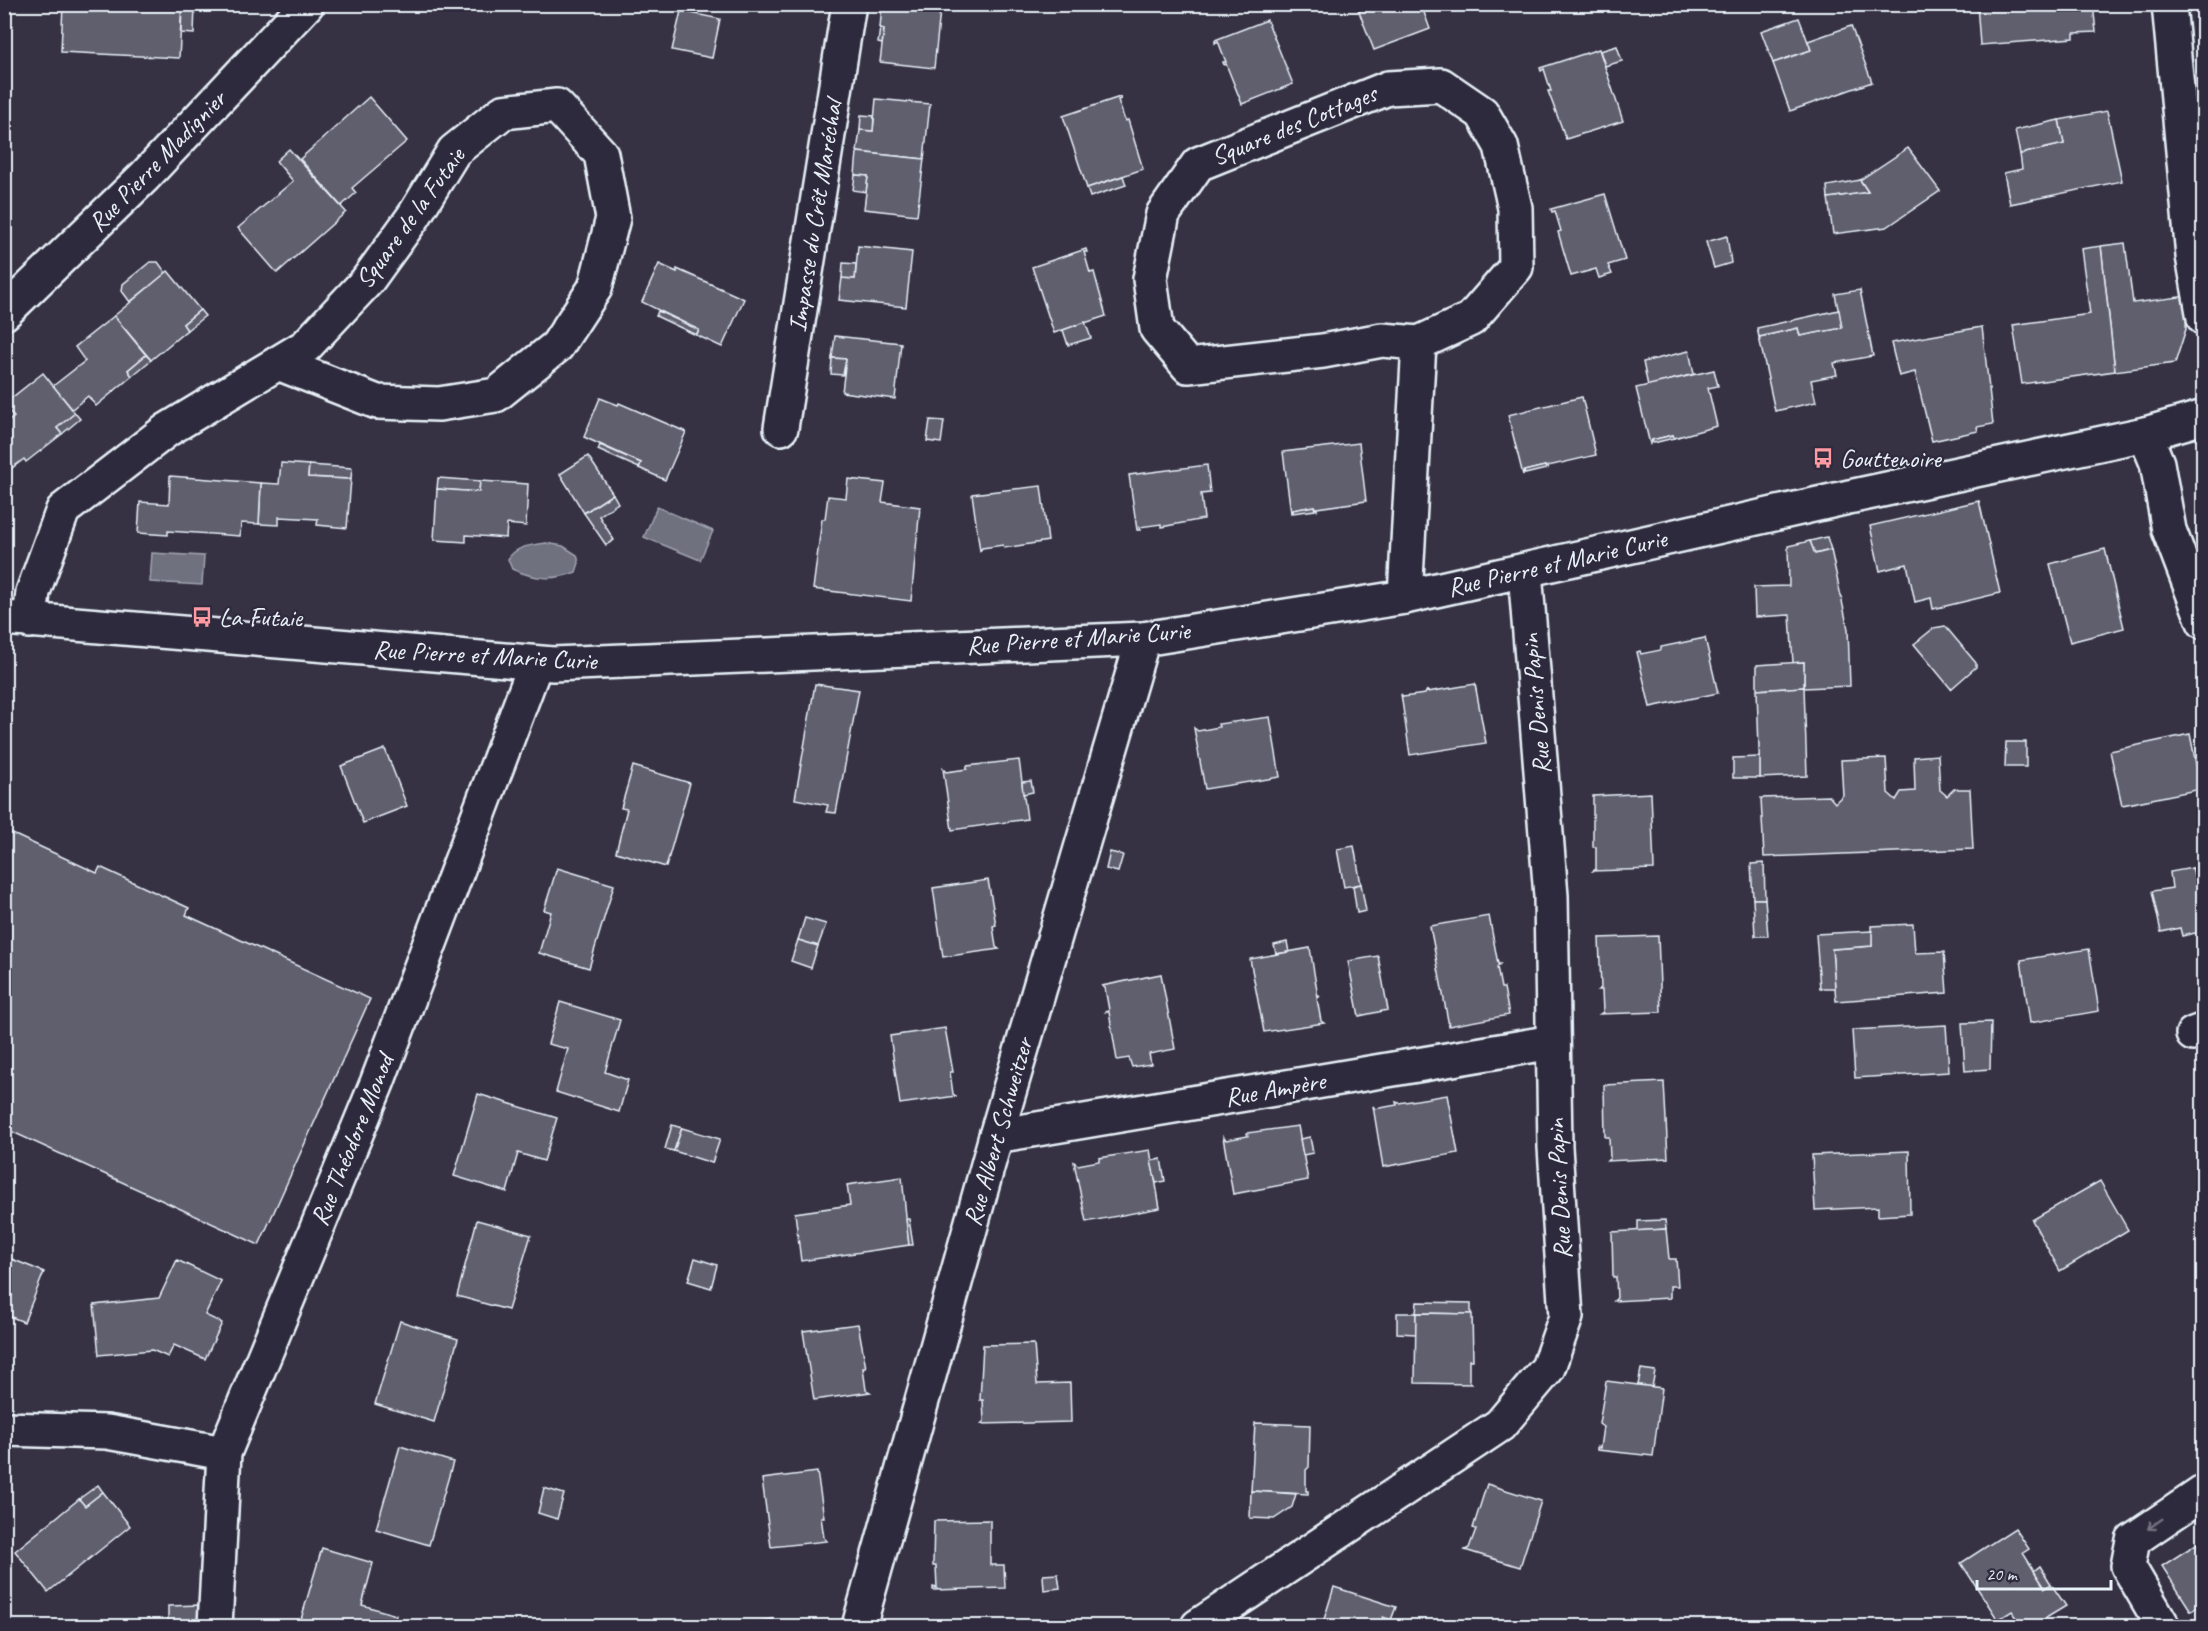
<svg xmlns="http://www.w3.org/2000/svg" width="2208" height="1631" viewBox="0 0 2208 1631" font-family="Caveat,sans-serif">
  <rect width="100%" height="100%" fill="#363244"/>
  <filter id="ink" filterUnits="userSpaceOnUse"><feTurbulence type="fractalNoise" baseFrequency=".0167" numOctaves="2"/><feDisplacementMap in="SourceGraphic" scale="12" xChannelSelector="R" yChannelSelector="G"/><feConvolveMatrix kernelMatrix="1 2 1 2 8 2 1 2 1" color-interpolation-filters="sRGB"/></filter>
  <g filter="url(#ink)">
    <g fill="#70717f" stroke="#a0a4af" stroke-width="1.5">
      <polygon points="657,507 713,531 700,560 644,537"/>
      <path d="M546 543 563 546 577 555 579 563 576 572C553 581 534 579 512 569L508 559C516 546 531 545 546 543Z"/>
      <polygon points="152,553 204,556 202,585 150,582"/>
    </g>
    <g fill="#605e6e" stroke="#e8f1f8" stroke-width="1.5">
      <polygon points="63,4 182,4 179,58 61,52"/>
      <polygon points="182,4 195,4 194,34 181,33"/>
      <polygon points="882,4 940,4 940,11"/>
      <polygon points="1356,4 1421,4 1430,29 1374,50"/>
      <polygon points="1977,4 2093,4 2096,32 2074,33 2074,38 1980,45"/>
      <polygon points="882,5 940,11 934,68 880,62 884,29 880,28"/>
      <polygon points="681,11 720,19 712,58 672,50"/>
      <polygon points="1799,18 1811,50 1773,63 1761,31"/>
      <polygon points="1267,20 1293,84 1242,104 1226,64 1224,65 1223,62 1226,62 1218,41 1215,43 1215,40"/>
      <polygon points="1851,26 1872,82 1790,111 1773,63 1811,50 1808,41"/>
      <polygon points="880,28 884,29 882,44 878,43"/>
      <polygon points="1617,46 1622,61 1605,66 1600,51"/>
      <polygon points="1599,49 1623,121 1566,139 1548,91 1551,91 1544,69 1541,71 1540,68"/>
      <polygon points="2204,58 2204,92 2201,92 2197,59"/>
      <polygon points="369,97 407,141 352,188 356,193 341,206 300,159"/>
      <polygon points="1120,97 1121,99 1118,100 1125,121 1128,120 1143,169 1087,188 1063,116"/>
      <polygon points="876,99 930,104 924,159 857,152 860,130 873,131"/>
      <polygon points="2107,111 2122,181 2010,204 2004,173 2022,169 2020,154 2064,144 2059,120"/>
      <polygon points="861,115 874,116 873,131 860,130"/>
      <polygon points="2059,120 2064,144 2020,154 2015,130"/>
      <polygon points="1908,148 1940,191 1887,227 1833,234 1828,198 1868,192 1860,180"/>
      <polygon points="289,149 346,212 277,273 238,228 293,181 276,161"/>
      <polygon points="857,152 924,159 917,215 864,209 868,176 855,175"/>
      <polygon points="855,175 868,176 866,192 853,190"/>
      <polygon points="1123,176 1126,185 1090,197 1087,188"/>
      <polygon points="1860,180 1868,192 1828,198 1827,186"/>
      <polygon points="1605,194 1625,260 1608,265 1612,274 1599,278 1596,269 1571,276 1558,232 1561,231 1555,211 1552,212 1551,209"/>
      <polygon points="1727,236 1731,263 1714,268 1706,242"/>
      <polygon points="2125,243 2133,303 2187,296 2186,329 2175,363 2115,371 2101,246"/>
      <polygon points="858,246 912,252 906,307 839,300 842,278 855,279"/>
      <polygon points="2101,246 2115,371 2022,384 2013,325 2090,314 2081,249"/>
      <polygon points="1086,249 1087,252 1084,252 1090,273 1094,272 1106,316 1054,333 1032,267"/>
      <polygon points="150,262 158,262 166,273 130,302 122,291 123,284"/>
      <polygon points="843,263 856,264 855,279 842,278"/>
      <polygon points="659,264 677,272 677,269 744,299 722,347 696,335 699,330 642,302"/>
      <polygon points="168,271 200,310 183,324 187,330 151,360 114,316"/>
      <polygon points="1860,290 1873,356 1834,363 1837,375 1811,380 1816,402 1775,411 1759,337 1798,328 1800,336 1842,328 1835,294"/>
      <polygon points="200,310 205,316 187,330 183,324"/>
      <polygon points="1839,310 1842,328 1800,336 1798,328 1759,337 1757,328"/>
      <polygon points="658,311 699,330 696,335 656,316"/>
      <polygon points="114,316 146,355 128,370 132,376 96,406 88,396 72,409 53,386 85,361 75,347"/>
      <polygon points="1085,322 1091,338 1068,345 1063,330"/>
      <polygon points="1982,327 1993,424 1977,427 1978,431 1932,441 1915,372 1899,376 1891,343"/>
      <polygon points="835,336 901,343 895,399 842,392 846,359 832,358"/>
      <polygon points="1689,351 1694,374 1648,386 1643,362"/>
      <polygon points="146,355 151,360 132,376 128,370"/>
      <polygon points="832,358 846,359 843,375 831,374"/>
      <polygon points="1714,370 1718,386 1708,388 1717,426 1674,438 1673,435 1652,440 1650,444 1636,388"/>
      <polygon points="43,373 75,413 57,428 62,434 26,462 24,459 4,474 4,425 14,417 4,404"/>
      <polygon points="1582,397 1596,455 1548,466 1548,468 1545,466 1524,471 1523,475 1508,415"/>
      <polygon points="600,398 618,405 619,403 686,432 665,480 639,468 641,463 584,437"/>
      <polygon points="75,413 80,419 62,434 57,428"/>
      <polygon points="930,420 944,421 941,443 927,441"/>
      <polygon points="1673,435 1674,438 1653,443 1652,440"/>
      <polygon points="1359,443 1366,501 1317,508 1317,510 1314,506 1293,510 1291,513 1283,452"/>
      <polygon points="600,445 641,463 639,468 598,450"/>
      <polygon points="588,456 613,494 584,513 560,474"/>
      <polygon points="281,463 309,465 308,477 351,479 347,528 317,525 318,519 279,517 279,525 259,524 261,483 279,484"/>
      <polygon points="309,465 352,468 351,479 308,477"/>
      <polygon points="1207,465 1210,493 1201,494 1204,519 1161,527 1161,524 1139,527 1140,530 1137,530 1129,475"/>
      <polygon points="1545,466 1546,469 1525,474 1524,471"/>
      <polygon points="170,476 261,483 259,524 241,523 240,536 168,531 168,535 138,533 140,502 169,504"/>
      <polygon points="438,478 480,481 479,492 437,489"/>
      <polygon points="848,479 885,483 882,502 920,507 911,601 813,589 822,519 825,519 828,496 846,498"/>
      <polygon points="480,481 528,484 526,526 507,524 506,538 466,535 466,542 434,540 437,489 479,492"/>
      <polygon points="1041,486 1048,541 1004,548 1003,545 982,548 980,551 972,494"/>
      <polygon points="613,494 618,503 599,516 614,540 606,545 584,513"/>
      <polygon points="1979,501 2000,593 1933,609 1931,598 1915,602 1907,564 1880,571 1870,526"/>
      <polygon points="1314,506 1315,510 1293,513 1293,510"/>
      <polygon points="1827,537 1831,550 1815,554 1810,541"/>
      <polygon points="1810,541 1815,554 1831,550 1848,629 1850,686 1804,688 1804,662 1793,663 1790,615 1755,617 1754,587 1789,586 1788,546"/>
      <polygon points="2105,549 2124,628 2070,642 2050,564"/>
      <polygon points="1945,626 1976,663 1976,667 1951,689 1914,644 1934,628"/>
      <polygon points="1705,638 1718,693 1650,707 1637,652 1640,651 1641,654 1661,650 1661,647"/>
      <polygon points="1804,662 1804,687 1757,690 1757,665"/>
      <polygon points="815,684 859,690 836,813 826,812 828,805 795,799"/>
      <polygon points="1475,684 1486,743 1410,755 1401,694 1403,697 1425,694 1427,690 1427,692"/>
      <polygon points="1804,687 1807,776 1760,778 1757,690"/>
      <polygon points="1270,717 1280,777 1205,789 1194,728 1198,731 1219,727 1218,724"/>
      <polygon points="2190,734 2201,789 2122,805 2110,751"/>
      <polygon points="2006,742 2026,742 2026,767 2005,767"/>
      <polygon points="385,749 407,806 363,823 341,766"/>
      <polygon points="1938,755 1940,790 1947,796 1954,789 1970,789 1973,849 1764,857 1761,798 1829,796 1835,803 1843,795 1841,760 1886,758 1888,793 1896,800 1901,792 1915,791 1914,757"/>
      <polygon points="1760,757 1760,778 1733,778 1733,758"/>
      <polygon points="1019,760 1027,819 952,830 943,769 946,772 967,769 967,766"/>
      <polygon points="633,766 690,783 666,867 616,852 627,809 621,808"/>
      <polygon points="1031,781 1033,792 1023,794 1022,782"/>
      <polygon points="1651,793 1654,869 1593,871 1596,869 1596,847 1593,847 1593,796"/>
      <polygon points="4,830 97,873 100,867 189,908 186,915 370,999 259,1245 4,1128"/>
      <polygon points="1354,846 1361,884 1344,887 1337,849"/>
      <polygon points="1110,852 1123,855 1118,872 1106,869"/>
      <polygon points="1764,863 1765,899 1753,899 1751,864"/>
      <polygon points="2204,866 2204,874 2194,875 2192,868"/>
      <polygon points="557,868 614,885 589,968 539,953 551,912 544,910"/>
      <polygon points="2192,868 2194,875 2204,874 2204,931 2182,936 2180,928 2161,932 2152,891 2172,888 2170,872"/>
      <polygon points="988,880 996,925 993,926 996,947 999,949 943,957 933,888"/>
      <polygon points="1361,884 1366,911 1357,913 1353,886"/>
      <polygon points="1753,899 1765,899 1768,936 1755,936"/>
      <polygon points="1489,916 1498,964 1500,964 1497,967 1501,988 1504,988 1509,1015 1449,1026 1430,926"/>
      <polygon points="805,918 826,924 818,946 798,940"/>
      <polygon points="1913,924 1915,953 1944,952 1947,993 1836,1001 1832,949 1872,946 1871,926"/>
      <polygon points="1872,931 1872,946 1832,949 1835,988 1820,988 1816,934"/>
      <polygon points="1658,936 1661,1012 1600,1014 1603,1012 1602,990 1598,990 1601,988 1599,938"/>
      <polygon points="798,940 818,946 811,968 791,961"/>
      <polygon points="1287,942 1289,952 1276,954 1274,945"/>
      <polygon points="1310,948 1318,997 1320,996 1317,999 1321,1021 1324,1023 1264,1032 1250,959"/>
      <polygon points="2089,949 2099,1011 2030,1023 2021,960"/>
      <polygon points="1378,956 1388,1010 1359,1016 1348,961"/>
      <polygon points="1161,974 1175,1049 1149,1054 1151,1064 1132,1067 1129,1058 1117,1060 1109,1012 1106,1012 1109,1010 1105,988 1102,986"/>
      <polygon points="560,1002 620,1020 605,1072 628,1080 619,1112 556,1092 568,1049 548,1044"/>
      <polygon points="1991,1022 1990,1069 1965,1071 1962,1023"/>
      <polygon points="1946,1025 1949,1072 1855,1078 1852,1030"/>
      <polygon points="945,1028 953,1072 950,1072 953,1094 956,1096 900,1104 890,1036"/>
      <polygon points="1664,1082 1668,1158 1607,1161 1610,1158 1609,1137 1605,1137 1604,1085"/>
      <polygon points="478,1094 557,1118 544,1161 518,1153 507,1192 454,1176"/>
      <polygon points="1447,1095 1458,1153 1383,1167 1373,1106 1375,1109 1397,1105 1396,1102 1399,1103"/>
      <polygon points="672,1125 682,1128 674,1151 665,1149"/>
      <polygon points="1298,1126 1308,1180 1233,1194 1223,1137 1226,1140 1248,1136 1247,1133"/>
      <polygon points="682,1128 720,1139 712,1163 674,1151"/>
      <polygon points="1310,1137 1313,1153 1303,1155 1300,1139"/>
      <polygon points="1150,1150 1160,1208 1086,1222 1074,1162 1078,1165 1099,1161 1099,1158"/>
      <polygon points="1909,1151 1910,1214 1878,1216 1878,1207 1815,1210 1812,1155"/>
      <polygon points="1161,1159 1165,1181 1156,1183 1151,1161"/>
      <polygon points="902,1177 909,1245 801,1261 795,1213 850,1205 847,1185"/>
      <polygon points="2100,1181 2128,1230 2060,1271 2032,1220"/>
      <polygon points="2204,1197 2204,1210 2198,1201"/>
      <polygon points="906,1219 909,1219 913,1245 909,1245"/>
      <polygon points="477,1220 531,1235 508,1310 457,1296"/>
      <polygon points="1665,1220 1666,1229 1638,1231 1638,1221"/>
      <polygon points="1666,1229 1669,1259 1676,1259 1678,1286 1670,1286 1670,1298 1614,1301 1617,1298 1616,1277 1613,1277 1612,1232"/>
      <polygon points="4,1256 44,1272 24,1322 4,1314"/>
      <polygon points="695,1258 717,1265 711,1288 688,1281"/>
      <polygon points="177,1260 221,1281 205,1315 222,1323 205,1359 174,1345 168,1357 152,1350 99,1355 94,1305 159,1298"/>
      <polygon points="1417,1302 1471,1303 1471,1314 1416,1313"/>
      <polygon points="1397,1313 1416,1313 1416,1334 1397,1333"/>
      <polygon points="1416,1313 1472,1314 1473,1360 1469,1360 1469,1380 1472,1384 1415,1383"/>
      <polygon points="400,1321 458,1339 434,1422 375,1404"/>
      <polygon points="858,1324 866,1368 863,1368 866,1390 870,1392 814,1400 803,1331"/>
      <polygon points="1034,1344 1037,1384 1070,1383 1071,1422 981,1424 984,1421 983,1400 980,1400 983,1345"/>
      <polygon points="1641,1369 1655,1371 1652,1387 1638,1385"/>
      <polygon points="1606,1381 1662,1388 1653,1456 1597,1450 1597,1447 1600,1448 1603,1427 1599,1424"/>
      <polygon points="1255,1423 1310,1425 1309,1467 1306,1470 1306,1491 1308,1491 1308,1494 1251,1491"/>
      <polygon points="400,1446 453,1462 429,1545 376,1529"/>
      <polygon points="817,1472 824,1517 821,1517 824,1538 827,1541 771,1547 762,1479"/>
      <polygon points="1487,1484 1541,1501 1520,1567 1465,1550 1469,1548 1476,1529 1473,1528"/>
      <polygon points="98,1485 103,1492 85,1506 79,1499"/>
      <polygon points="544,1488 564,1494 557,1519 538,1513"/>
      <polygon points="1251,1491 1296,1494 1292,1507 1274,1519 1250,1518"/>
      <polygon points="103,1492 130,1526 48,1592 15,1551 79,1499 85,1506"/>
      <polygon points="990,1520 990,1565 1004,1565 1005,1588 933,1590 933,1587 937,1588 936,1566 933,1566 933,1563 934,1521"/>
      <polygon points="2015,1528 2029,1549 2023,1553 2045,1588 2051,1584 2066,1606 2033,1626 2023,1626 2012,1611 1998,1620 1961,1563"/>
      <polygon points="2201,1541 2204,1544 2204,1603 2191,1611 2162,1566"/>
      <polygon points="322,1548 373,1563 362,1605 396,1615 393,1626 299,1626"/>
      <polygon points="2040,1566 2051,1584 2045,1588 2034,1571"/>
      <polygon points="1058,1574 1060,1588 1044,1590 1043,1575"/>
      <polygon points="1334,1587 1396,1607 1391,1620 1383,1617 1380,1626 1322,1626"/>
      <polygon points="201,1605 201,1626 168,1626 168,1606"/>
      <polygon points="773,1619 774,1626 718,1626"/>
    </g>
    <g fill="none" stroke-linecap="round" stroke-linejoin="round">
      <g stroke="#e8f1f8" stroke-width="38">
        <g id="minor">
          <polyline points="2169,4 2193,256 2204,318"/>
          <polyline points="4,313 145,176 307,4"/>
          <polyline points="781,428 849,4"/>
          <polyline points="2145,434 2157,463 2169,530 2204,622"/>
          <polyline points="1405,597 1419,343 1471,319 1516,267 1515,208 1501,146 1482,113 1441,85 1388,88 1198,164 1163,214 1150,279 1157,329 1188,366 1323,351 1382,340 1419,343"/>
          <polyline points="30,621 33,592 63,510 167,430 306,346 367,281 414,216 454,151 503,112 557,106 601,154 613,218 595,288 557,346 496,395 439,404 377,402 278,363"/>
          <polyline points="2193,1034 2204,1030"/>
          <polyline points="996,1136 1553,1042"/>
          <polyline points="4,1429 107,1432 224,1453"/>
          <polyline points="215,1626 224,1453 377,1083 536,663"/>
          <polyline points="859,1626 996,1136 1143,639"/>
          <polyline points="1198,1626 1500,1425 1548,1368 1566,1317 1555,1147 1551,896 1525,571"/>
          <polyline points="2163,1626 2128,1566 2133,1540 2204,1492"/>
        </g>
      </g>
      <g stroke="#e8f1f8" stroke-width="38">
        <polyline id="secondary" points="4,618 553,664 1143,639 1405,597 1849,497 2145,434 2204,417"/>
      </g>
      <use href="#minor" stroke="#2f2a3d" stroke-width="33"/>
      <use href="#secondary" stroke="#2f2a3d" stroke-width="33"/>
    </g>
    <defs><path id="oneway-shaft" d="M-6 0H5M1.5-3L5.5 0L1.5 3" fill="none" stroke-width="1.6" stroke-linecap="round" stroke-linejoin="round" transform="scale(1.5)"/></defs>
    <use stroke="#70707e" href="#oneway-shaft" transform="translate(2155 1524) rotate(145)"/>
  </g>
  <defs>
    <g id="bus-bare" transform="scale(1.62)"><path d="M-5-6H5V4H4V6H2V4H-2V6H-4V4H-5ZM-3.5-4V0h7V-4ZM-3.5 1.2v1.5H-2V1.2ZM2 1.2v1.5H3.5V1.2Z" fill="#ff9aa2" stroke="#2f2a3d" stroke-width="2.5" paint-order="stroke"/></g>
  </defs>
  <g fill-rule="evenodd">
    <use href="#bus-bare" x="1823" y="458"/>
    <use href="#bus-bare" x="202" y="617"/>
  </g>
  <g text-anchor="middle" dominant-baseline="central" stroke-width="4.5" stroke-linejoin="round" paint-order="stroke">
    <g font-size="26" fill="#e8f1f8" stroke="#2f2a3d">
      <text transform="translate(1294 125) rotate(-22)">Square des Cottages</text>
      <text transform="translate(157 161) rotate(-46)">Rue Pierre Madignier</text>
      <text transform="translate(815 216) rotate(-81)">Impasse du Crêt Maréchal</text>
      <text transform="translate(410 218) rotate(-54)">Square de la Futaie</text>
      <text transform="translate(1557 563) rotate(-13)">Rue Pierre et Marie Curie</text>
      <text transform="translate(1078 638) rotate(-4)">Rue Pierre et Marie Curie</text>
      <text transform="translate(485 655) rotate(3)">Rue Pierre et Marie Curie</text>
      <text transform="translate(1536 704) rotate(-95)">Rue Denis Papin</text>
      <text transform="translate(1275 1089) rotate(-10)">Rue Ampère</text>
      <text transform="translate(998 1132) rotate(-74)">Rue Albert Schweitzer</text>
      <text transform="translate(352 1140) rotate(-68)">Rue Théodore Monod</text>
      <text transform="translate(1559 1189) rotate(-93)">Rue Denis Papin</text>
    </g>
    <g font-size="26" fill="#e8f1f8" stroke="#2f2a3d" text-anchor="start">
      <text x="1840" y="458">Gouttenoire</text>
      <text x="219" y="617">La Futaie</text>
    </g>
  </g>
  <rect width="2208" height="1631" fill="none" stroke="#2f2a3d" stroke-width="24"/>
  <rect x="12" y="12" width="2184" height="1607" fill="none" stroke="#e8f1f8" stroke-width="2" filter="url(#ink)"/>
  <path d="M1977 1580v9h134v-9" fill="none" stroke="#e8f1f8" stroke-width="3"/>
  <text x="1986" y="1580" font-size="18" fill="#e8f1f8" stroke="#2f2a3d" stroke-width="4.5" paint-order="stroke">20 m</text>
</svg>
